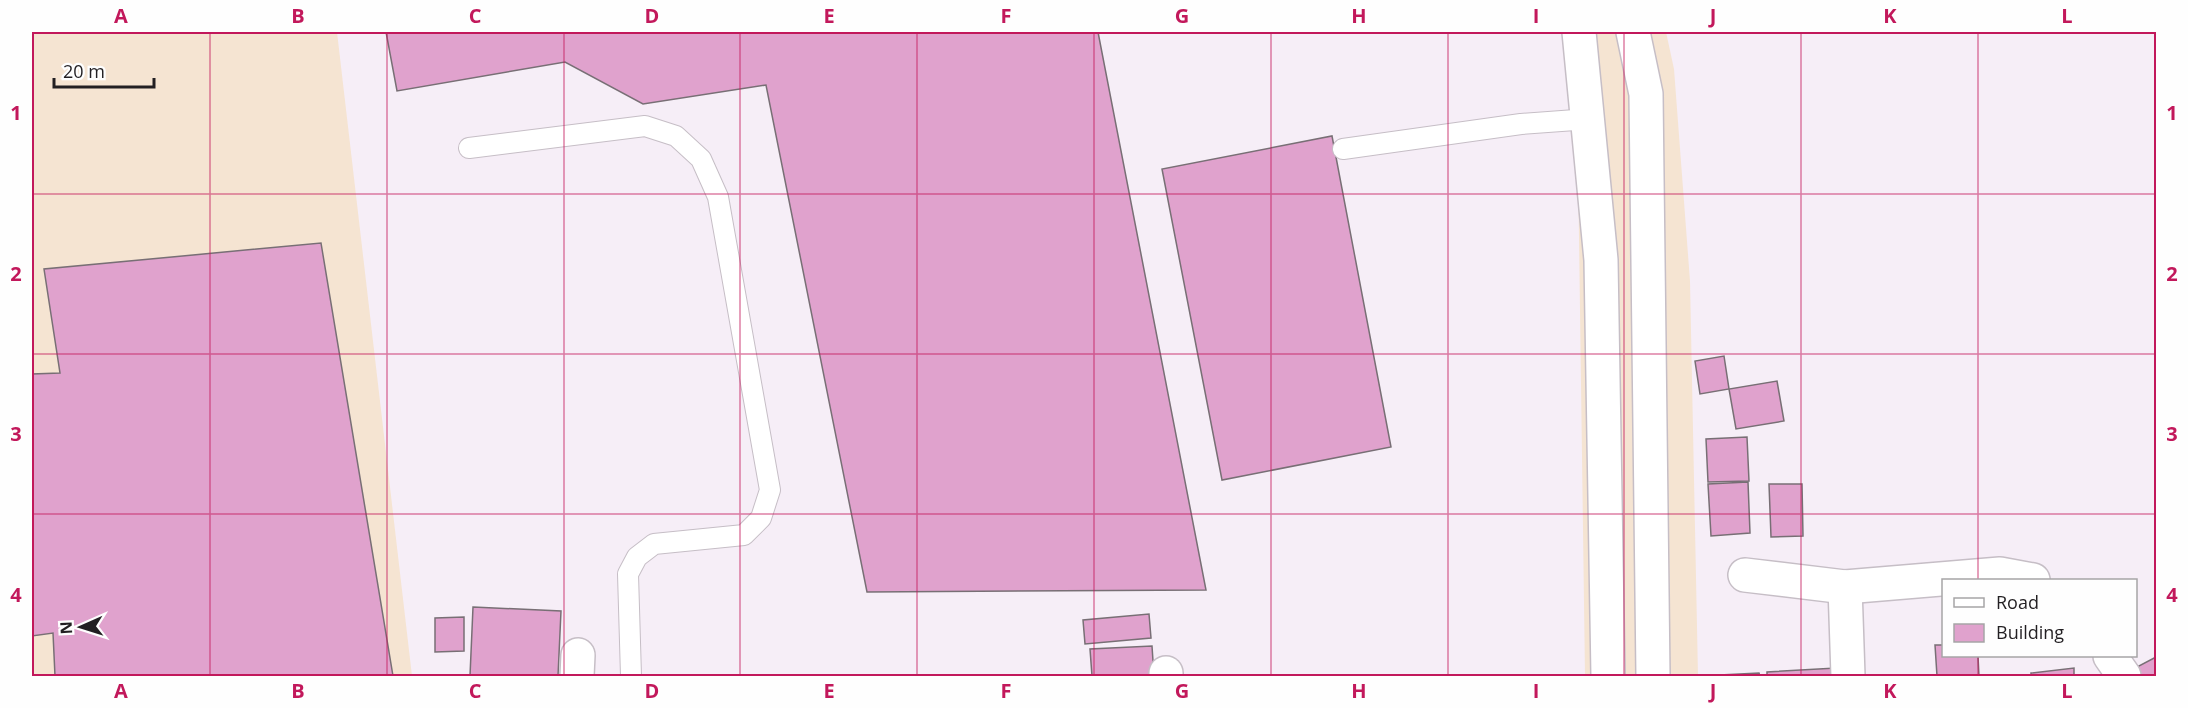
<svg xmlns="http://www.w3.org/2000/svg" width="2188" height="708" viewBox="0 0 2188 708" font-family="'Open Sans',sans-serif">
  <rect width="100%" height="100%" fill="#f6eef7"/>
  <g fill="#f5e4d2">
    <polygon points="32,32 337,32 412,676 32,676"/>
    <polygon points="1566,32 1666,32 1674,69 1690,281 1698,676 1585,676 1577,91"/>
  </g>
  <g fill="#e0a2cd" stroke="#786f75" stroke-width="1.5">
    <polygon points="386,32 1098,32 1206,590 867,592 766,85 643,104 565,62 397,91"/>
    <polygon points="1332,136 1391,447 1222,480 1162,169"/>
    <polygon points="321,243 393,676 55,676 53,633 32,636 32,374 60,373 44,269"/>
    <polygon points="1724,356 1729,389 1700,394 1695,361"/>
    <polygon points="1777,381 1784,421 1736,429 1729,389"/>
    <polygon points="1747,437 1749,481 1708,482 1706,439"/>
    <polygon points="1748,482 1750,533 1711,536 1708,484"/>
    <polygon points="1769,484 1802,484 1803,536 1771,537"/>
    <polygon points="473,607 561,611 558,676 470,676"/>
    <polygon points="1149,614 1151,638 1085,644 1083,620"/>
    <polygon points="464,617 464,651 435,652 435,618"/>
    <polygon points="1935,645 1944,645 1944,656 1978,656 1979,676 1937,676"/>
    <polygon points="1152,646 1154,676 1092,676 1090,649"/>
    <polygon points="2156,657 2156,676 2139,676 2135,668"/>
    <polygon points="1836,668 1837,676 1767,676 1767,672"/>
    <polygon points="2074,668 2074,676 2031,676 2031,673"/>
    <polygon points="1759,673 1760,676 1720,676 1720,675"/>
  </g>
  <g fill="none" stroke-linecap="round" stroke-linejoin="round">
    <g stroke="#c6bec6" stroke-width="22">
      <g id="service">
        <polyline points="469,148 645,126 676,136 701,159 718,197 770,490 761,518 744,535 654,544 637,557 628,574 631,676"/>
        <polyline points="1343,149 1521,124 1589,119"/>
      </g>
    </g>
    <g stroke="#c6bec6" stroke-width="36">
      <g id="minor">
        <polyline points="1579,32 1601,260 1608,676"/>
        <polyline points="1633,32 1646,94 1653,676"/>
        <polyline points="1745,575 1845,587 2000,574 2033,580"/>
        <polyline points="1845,587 1848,676"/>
        <polyline points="2110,656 2124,676"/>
        <polyline points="1166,673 1166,676"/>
        <polyline points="577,676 578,655"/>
      </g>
    </g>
    <use href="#service" stroke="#fff" stroke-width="20"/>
    <use href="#minor" stroke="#fff" stroke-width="33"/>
  </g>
  <path fill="none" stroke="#c2185b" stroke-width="1.5" stroke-opacity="0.55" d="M210 32V676M387 32V676M564 32V676M740 32V676M917 32V676M1094 32V676M1271 32V676M1448 32V676M1624 32V676M1801 32V676M1978 32V580M32 194H2156M32 354H2156M32 514H2156M1978 656V676"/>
  <rect width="2188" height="708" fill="none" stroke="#fefefe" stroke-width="66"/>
  <rect x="1942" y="579" width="195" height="78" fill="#fefefe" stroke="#a6a5a6" stroke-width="1.5"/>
  <rect x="1954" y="598" width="30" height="9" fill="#ffffff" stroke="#a6a5a6" stroke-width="1.5"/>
  <text x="1996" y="609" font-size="18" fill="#221f22">Road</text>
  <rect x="1954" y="624" width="30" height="18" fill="#e0a2cd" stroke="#a6a5a6" stroke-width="1.5"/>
  <text x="1996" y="639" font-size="18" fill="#221f22">Building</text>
  <g transform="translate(81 627) rotate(267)" stroke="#fefefe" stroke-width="4.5" paint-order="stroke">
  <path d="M0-4.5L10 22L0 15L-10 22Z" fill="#221f22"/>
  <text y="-9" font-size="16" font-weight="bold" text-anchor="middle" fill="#221f22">N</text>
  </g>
  <path d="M54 78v9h100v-9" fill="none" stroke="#221f22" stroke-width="3"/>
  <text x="63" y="78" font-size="18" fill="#221f22" stroke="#fefefe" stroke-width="4.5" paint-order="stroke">20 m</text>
  <rect x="33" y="33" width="2122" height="642" fill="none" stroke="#c2185b" stroke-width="2"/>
  <g font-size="20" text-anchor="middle" font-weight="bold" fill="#c2185b">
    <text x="121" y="23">A</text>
    <text x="298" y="23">B</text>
    <text x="475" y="23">C</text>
    <text x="652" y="23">D</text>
    <text x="829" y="23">E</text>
    <text x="1006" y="23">F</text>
    <text x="1182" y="23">G</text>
    <text x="1359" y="23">H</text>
    <text x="1536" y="23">I</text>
    <text x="1713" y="23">J</text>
    <text x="1890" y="23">K</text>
    <text x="2067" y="23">L</text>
    <text x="16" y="120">1</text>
    <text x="2172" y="120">1</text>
    <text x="16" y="281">2</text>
    <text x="2172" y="281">2</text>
    <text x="16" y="441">3</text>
    <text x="2172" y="441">3</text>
    <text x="16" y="602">4</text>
    <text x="2172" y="602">4</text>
    <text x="121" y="698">A</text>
    <text x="298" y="698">B</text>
    <text x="475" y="698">C</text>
    <text x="652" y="698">D</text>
    <text x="829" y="698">E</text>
    <text x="1006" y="698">F</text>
    <text x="1182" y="698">G</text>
    <text x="1359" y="698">H</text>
    <text x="1536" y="698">I</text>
    <text x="1713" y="698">J</text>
    <text x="1890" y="698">K</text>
    <text x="2067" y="698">L</text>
  </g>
</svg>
